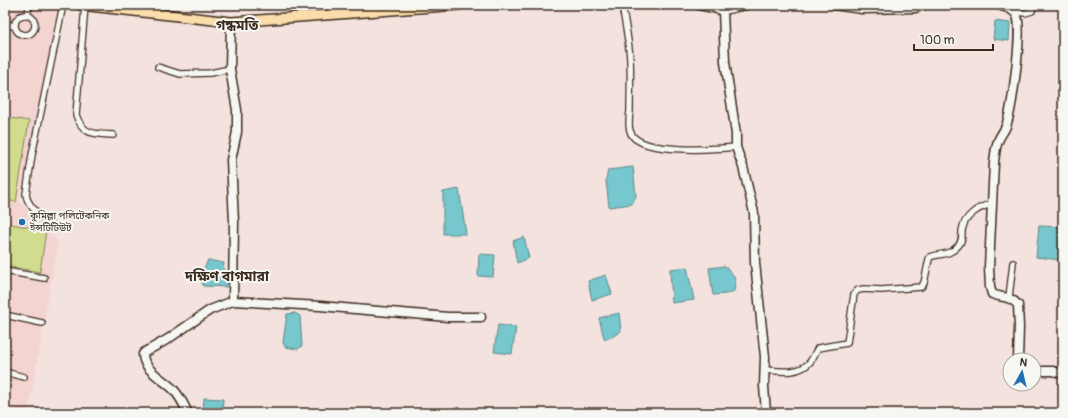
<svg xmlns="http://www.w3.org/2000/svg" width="1068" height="418" viewBox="0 0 1068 418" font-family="Pangolin,'Noto Sans Bengali',sans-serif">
  <rect width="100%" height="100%" fill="#f4e2de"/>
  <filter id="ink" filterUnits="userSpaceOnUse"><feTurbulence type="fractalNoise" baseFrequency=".025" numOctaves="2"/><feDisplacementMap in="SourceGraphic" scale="8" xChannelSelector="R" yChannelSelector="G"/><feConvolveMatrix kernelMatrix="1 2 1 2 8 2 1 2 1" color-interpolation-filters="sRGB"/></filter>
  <g filter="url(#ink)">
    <g fill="#f3d4d0">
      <polygon points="5,5 62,5 19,201 58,242 28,412 5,406"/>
      <polygon points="1063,117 1063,181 1058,179"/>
    </g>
    <g fill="#d1dc8f" stroke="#868356">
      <polygon points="5,117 29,121 16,202 5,200"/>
      <polygon points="5,223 46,230 40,272 5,266"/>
    </g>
    <g fill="#76c7ce" stroke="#5e8888">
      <polygon points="995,21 1010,23 1009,41 993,39"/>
      <polygon points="633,167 636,196 632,204 609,207 606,180 608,170"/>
      <polygon points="459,189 466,234 443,234 443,192"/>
      <polygon points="1039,226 1062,227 1060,260 1036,257"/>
      <polygon points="524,237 529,258 517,263 513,241"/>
      <polygon points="479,254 495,255 493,277 478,276"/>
      <path d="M208 260 224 263C222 270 227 279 227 287L203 286C199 274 203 271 208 260Z"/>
      <path d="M725 266C734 275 737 278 734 291L726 294 713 295 709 268Z"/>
      <polygon points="687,267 694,300 672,303 670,269"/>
      <polygon points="606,275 612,294 592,300 588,281"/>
      <polygon points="295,313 300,316 302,346 298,349 285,347 283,342 287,314"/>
      <path d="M619 313 621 331C616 334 610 340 604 338L599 318Z"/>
      <polygon points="498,325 516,327 512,354 494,352"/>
      <polygon points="204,398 223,399 222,413 203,413"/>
    </g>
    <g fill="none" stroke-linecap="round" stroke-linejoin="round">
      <g stroke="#3b2a1e" stroke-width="8">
        <g id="street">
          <path d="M622 5C625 23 629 41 630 59 631 77 630 94 630 111 629 118 628 130 632 135 644 154 715 149 736 147"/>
          <path d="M85 6 76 115C83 135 94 134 113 135"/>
          <polyline points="1013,11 1025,13 1032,11 1034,5"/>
          <polyline points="27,14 30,5"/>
          <circle cx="25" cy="25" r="10"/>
          <polyline points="5,24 14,26"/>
          <polyline points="158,67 180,74 210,73 230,69"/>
          <path d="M53 227C44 218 27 207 26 194L32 155 63 5"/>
          <polyline points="5,271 44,278"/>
          <polyline points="1009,297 1013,263"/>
          <polyline points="5,315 42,323"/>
          <path d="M765 370C779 371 799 375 810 362 813 358 815 353 818 348L847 343 854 294 858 290 864 289 881 290 921 287 924 283 929 259 930 257C941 253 949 256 958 246 962 242 962 237 962 231 964 216 978 207 992 204"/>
          <polyline points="5,372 24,377"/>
        </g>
      </g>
      <g stroke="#3b2a1e" stroke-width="11">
        <g id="secondary">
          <polyline points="699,5 723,10 746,5"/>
          <polyline points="834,5 862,9 915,8 923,5"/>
          <path d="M1000 5C1005 8 1012 8 1016 14 1024 25 1012 107 1007 123 1006 129 1001 134 999 139 995 147 995 155 994 163L989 267 990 287 992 294C1002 298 1011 296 1018 305L1019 327 1018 360"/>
          <polyline points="723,10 725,62 736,134 736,147 743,167 754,213 755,263 765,357 764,386 766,413"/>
          <polyline points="233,301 320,306 448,317 481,317"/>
          <polyline points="1034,371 1053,371 1063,374"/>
          <path d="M188 413C184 405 180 396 173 389 163 379 143 370 143 354L145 352 168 339 210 310 233 301 234 222 231 160 237 132V110L230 69 231 22"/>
        </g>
      </g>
      <g stroke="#3b2a1e" stroke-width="12">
        <polyline id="primary" points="81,5 231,22 458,5"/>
      </g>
      <use href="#street" stroke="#f6f6f2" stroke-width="5.5"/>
      <use href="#secondary" stroke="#f6f6f2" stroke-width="8"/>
      <use href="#primary" stroke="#fbddab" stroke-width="9"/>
    </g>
  </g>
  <circle fill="#1f6fb2" stroke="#f6f6f2" stroke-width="1.5" cx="22" cy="222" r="4"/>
  <g text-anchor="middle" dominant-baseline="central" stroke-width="4" stroke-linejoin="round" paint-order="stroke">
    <g font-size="10" fill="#3b2a1e" stroke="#f6f6f2" text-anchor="start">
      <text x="30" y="216">কুমিল্লা পলিটেকনিক<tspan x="30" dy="12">ইন্সটিটিউট</tspan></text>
    </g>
    <g font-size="14" font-weight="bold" fill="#3b2a1e" stroke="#f6f6f2">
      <text x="237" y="25">গন্ধমতি</text>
      <text x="227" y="276">দক্ষিণ বাগমারা</text>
    </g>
  </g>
  <rect width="1068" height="418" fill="none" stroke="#f6f6f2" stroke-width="20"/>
  <rect x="10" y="10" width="1048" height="398" fill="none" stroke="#3b2a1e" stroke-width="1.5" filter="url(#ink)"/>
  <g transform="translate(1022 372) rotate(8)"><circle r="19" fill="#f6f6f2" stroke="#aba49d"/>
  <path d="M0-3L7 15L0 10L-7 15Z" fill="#1f6fb2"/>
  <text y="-6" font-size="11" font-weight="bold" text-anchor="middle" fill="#3b2a1e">N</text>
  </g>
  <path d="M914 44v6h79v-6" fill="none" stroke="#3b2a1e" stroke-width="2"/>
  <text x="920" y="44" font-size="12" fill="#3b2a1e" stroke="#f6f6f2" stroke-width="3" paint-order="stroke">100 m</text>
</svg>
